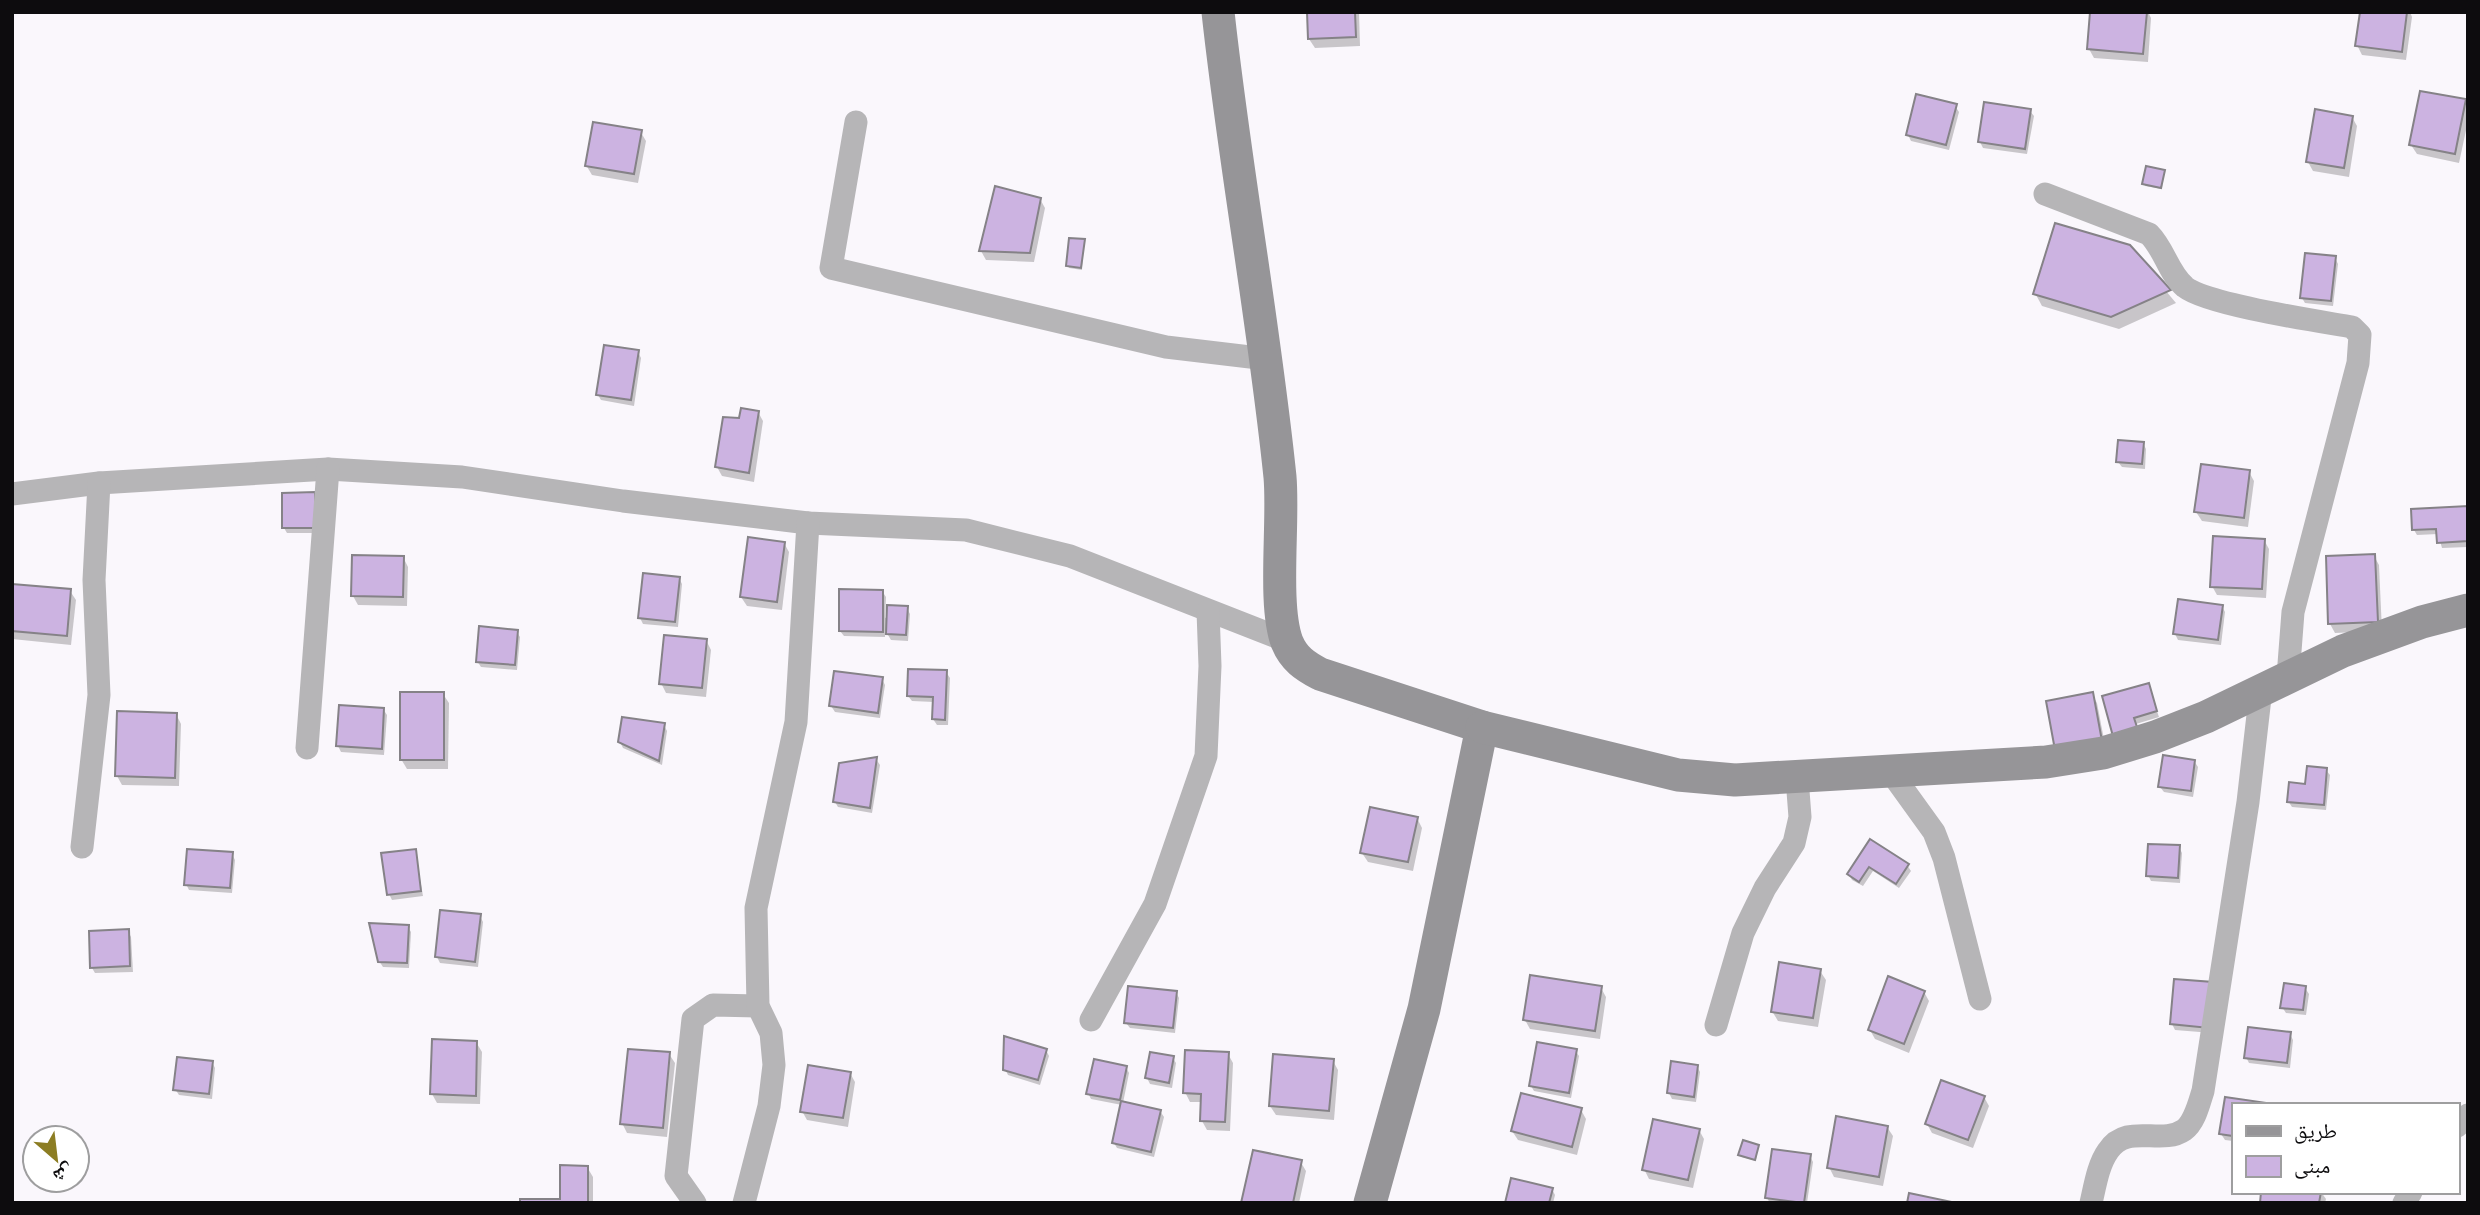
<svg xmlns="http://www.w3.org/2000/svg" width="2480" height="1215" viewBox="0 0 2480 1215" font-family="Jost,'Noto Naskh Arabic',sans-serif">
  <rect width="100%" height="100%" fill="#faf7fc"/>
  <g fill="#0003">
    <polygon points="1309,12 1359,12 1360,46 1315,48 1309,39"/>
    <polygon points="2092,12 2148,12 2151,18 2148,62 2094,58 2089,49"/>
    <polygon points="2361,12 2410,12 2412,17 2406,60 2362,55 2357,45"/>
    <polygon points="2465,101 2468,121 2459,163 2417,154 2411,145"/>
    <polygon points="1955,106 1959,112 1949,150 1911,141 1908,135"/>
    <polygon points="2030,111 2034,116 2027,154 1983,148 1980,142"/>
    <polygon points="2352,117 2357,126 2349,177 2313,171 2308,162"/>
    <polygon points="640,131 646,141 638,183 592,175 586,165"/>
    <polygon points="2164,171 2162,189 2145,186 2144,183"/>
    <polygon points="1040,199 1045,208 1034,262 986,260 981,251"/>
    <polygon points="1084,241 1082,270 1069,268 1068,266"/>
    <polygon points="2129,247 2176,303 2119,329 2042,306 2035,293"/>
    <polygon points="2335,258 2338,264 2333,306 2305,303 2302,298"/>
    <polygon points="638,352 641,358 634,406 601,400 598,395"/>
    <polygon points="758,412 763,421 754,482 722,476 717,467 740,419"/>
    <polygon points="2143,443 2146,449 2145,469 2122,467 2118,462"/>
    <polygon points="2249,472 2254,481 2248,527 2202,521 2196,512"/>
    <polygon points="284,494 318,533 287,533 284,528"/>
    <polygon points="2468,507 2468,547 2442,548 2438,534 2417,535 2414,530"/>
    <polygon points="2264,540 2269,549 2266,598 2217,595 2212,586"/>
    <polygon points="784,543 789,552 782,610 747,606 741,597"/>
    <polygon points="2374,556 2379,565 2382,631 2335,633 2330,624"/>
    <polygon points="403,557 408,567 407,606 358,605 353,596"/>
    <polygon points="679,578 682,584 678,627 643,624 640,618"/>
    <polygon points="12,586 70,591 76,600 71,645 12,639"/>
    <polygon points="882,591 886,597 885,618 907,608 910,614 908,641 891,640 885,630 885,637 844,636 840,631"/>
    <polygon points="2222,606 2225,612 2221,645 2178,640 2175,634"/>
    <polygon points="517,632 520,637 517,670 481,667 477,661"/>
    <polygon points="706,640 711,650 706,697 666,693 661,683"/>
    <polygon points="946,672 950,678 948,725 937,725 933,719 934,702 912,701 908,696"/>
    <polygon points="882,679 885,685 880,718 835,712 831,706"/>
    <polygon points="2148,685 2159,717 2136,724 2141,738 2104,698"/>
    <polygon points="443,694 449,703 448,769 407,769 401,759"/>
    <polygon points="2092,694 2097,703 2106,750 2056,749"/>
    <polygon points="383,709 387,715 384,755 341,752 338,746"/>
    <polygon points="176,714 181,724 179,786 122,785 117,776"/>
    <polygon points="664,725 667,731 662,765 623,748 620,742"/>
    <polygon points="876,759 880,765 872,813 838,807 835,802"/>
    <polygon points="2194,761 2198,767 2193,797 2164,792 2160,787"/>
    <polygon points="2326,770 2330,775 2326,810 2292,807 2288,801"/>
    <polygon points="1417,818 1422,828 1413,871 1368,862 1362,853"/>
    <polygon points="1871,841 1907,865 1911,871 1899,888 1873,871 1863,886 1852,880 1849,874"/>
    <polygon points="2179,847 2182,853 2180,883 2151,881 2148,875"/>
    <polygon points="415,850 423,896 392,900 389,894"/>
    <polygon points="232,854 235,860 232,893 189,890 186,884"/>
    <polygon points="480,916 483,922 478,967 440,963 437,957"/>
    <polygon points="408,927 411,932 409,968 383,967 379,961"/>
    <polygon points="128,931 131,937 133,972 95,973 92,968"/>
    <polygon points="1820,971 1826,980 1818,1027 1778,1021 1772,1011"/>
    <polygon points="2212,984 2212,1033 2175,1030 2172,1024"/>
    <polygon points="1601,988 1606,997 1600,1039 1530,1029 1525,1020"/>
    <polygon points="2305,988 2309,994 2306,1015 2286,1013 2282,1007"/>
    <polygon points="1176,992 1179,998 1175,1033 1130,1028 1126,1023"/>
    <polygon points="1924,992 1929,1001 1909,1053 1875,1039 1870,1030"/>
    <polygon points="2290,1034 2293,1040 2290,1068 2249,1063 2246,1057"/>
    <polygon points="476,1042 482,1052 480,1104 437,1103 432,1094"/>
    <polygon points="1046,1050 1049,1056 1040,1085 1008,1075 1005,1069"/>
    <polygon points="1575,1050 1579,1056 1571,1098 1534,1091 1531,1086"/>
    <polygon points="669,1054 675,1063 667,1137 627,1133 622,1123"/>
    <polygon points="1228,1054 1233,1063 1230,1131 1207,1130 1202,1121 1203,1102 1190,1102 1185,1092"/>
    <polygon points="1173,1058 1176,1063 1172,1088 1150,1084 1147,1078"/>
    <polygon points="1333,1061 1338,1070 1334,1120 1276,1115 1270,1106"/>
    <polygon points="212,1062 215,1068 212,1099 179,1095 175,1089"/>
    <polygon points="1697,1066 1700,1072 1696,1102 1672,1099 1669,1093"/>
    <polygon points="1126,1067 1129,1073 1123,1103 1160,1111 1164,1117 1154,1157 1117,1148 1114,1143 1122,1105 1091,1099 1088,1093"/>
    <polygon points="850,1073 855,1082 848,1127 807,1120 802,1111"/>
    <polygon points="1984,1097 1989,1106 1973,1148 1932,1133 1927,1124"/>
    <polygon points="2226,1099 2233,1105 2233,1141 2225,1140 2221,1134"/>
    <polygon points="1581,1110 1586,1119 1577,1155 1518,1140 1512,1131"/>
    <polygon points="1887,1127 1893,1136 1883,1186 1834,1177 1829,1167"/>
    <polygon points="1699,1130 1704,1139 1693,1188 1649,1179 1644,1169"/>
    <polygon points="1758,1146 1756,1161 1742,1157 1740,1155"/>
    <polygon points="1810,1156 1813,1162 1807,1203 1770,1203 1767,1198"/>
    <polygon points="1300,1161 1306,1171 1299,1203 1243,1203"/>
    <polygon points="587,1167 593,1177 593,1203 522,1203 562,1200"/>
    <polygon points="1552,1189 1555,1195 1553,1203 1507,1203"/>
    <polygon points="2263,1192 2321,1192 2326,1199 2325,1203 2262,1203"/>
  </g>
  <g fill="#ccb3e1" stroke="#858287" stroke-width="2">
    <polygon points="1307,12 1355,12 1356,37 1308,39"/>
    <polygon points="2090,12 2147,12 2143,54 2087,49"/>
    <polygon points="2360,12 2407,12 2402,52 2355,46"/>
    <polygon points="2420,91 2466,99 2455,154 2409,145"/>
    <polygon points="1916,94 1957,104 1946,145 1906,135"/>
    <polygon points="1984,102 2031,109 2025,149 1978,142"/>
    <polygon points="2315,109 2353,116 2344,168 2306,162"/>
    <polygon points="593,122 642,130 634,174 585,166"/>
    <polygon points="2146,166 2165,170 2161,188 2142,184"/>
    <polygon points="995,186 1041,198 1030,253 979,251"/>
    <polygon points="2055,223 2130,245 2171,290 2111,317 2033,294"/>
    <polygon points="1069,238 1085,239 1081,268 1066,266"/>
    <polygon points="2305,253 2336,256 2331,301 2300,298"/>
    <polygon points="604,345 639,350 631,400 596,395"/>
    <polygon points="741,408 759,411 749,473 715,467 723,417 739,418"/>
    <polygon points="2118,440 2144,442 2142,464 2116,462"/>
    <polygon points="2201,464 2250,470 2244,518 2194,512"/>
    <polygon points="315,492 316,528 282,528 282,493"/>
    <polygon points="2468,506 2468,541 2437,543 2436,529 2412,530 2411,509"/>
    <polygon points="2213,536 2265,539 2262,589 2210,587"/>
    <polygon points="748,537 785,542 777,602 740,597"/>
    <polygon points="2375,554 2378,622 2328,624 2326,556"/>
    <polygon points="352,555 404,556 403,597 351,596"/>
    <polygon points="643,573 680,577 675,622 638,618"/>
    <polygon points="12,584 71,589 67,636 12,631"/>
    <polygon points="839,589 883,590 883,632 839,631"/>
    <polygon points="2178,599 2223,605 2218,640 2173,634"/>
    <polygon points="887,605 908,606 906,635 886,634"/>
    <polygon points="479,626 518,630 515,665 476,662"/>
    <polygon points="664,635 707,639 702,688 659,684"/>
    <polygon points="908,669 947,670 945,720 932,719 933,697 907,696"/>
    <polygon points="834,671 883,677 878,713 829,706"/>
    <polygon points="2149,683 2157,711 2134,718 2139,733 2114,740 2102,696"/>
    <rect x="400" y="692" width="44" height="68"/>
    <polygon points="2093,692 2102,741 2055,750 2046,701"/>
    <polygon points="339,705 384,708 382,749 336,746"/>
    <polygon points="117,711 177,713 175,778 115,776"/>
    <polygon points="622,717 665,723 659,761 618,742"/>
    <polygon points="2163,755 2195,760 2191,791 2158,787"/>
    <polygon points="877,757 870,808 833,802 839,763"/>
    <polygon points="2307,766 2327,768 2324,805 2287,802 2289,782 2305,784"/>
    <polygon points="1370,807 1418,817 1408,862 1360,853"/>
    <polygon points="1870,839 1909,864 1896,884 1869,867 1859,882 1847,874"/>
    <polygon points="2148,844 2180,845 2178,878 2146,876"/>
    <polygon points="187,849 233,852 230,888 184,885"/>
    <polygon points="416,849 421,891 387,895 381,853"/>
    <polygon points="440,910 481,914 475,962 435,957"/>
    <polygon points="369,923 409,925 407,963 378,962"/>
    <polygon points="129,929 130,966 90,968 89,931"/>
    <polygon points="1779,962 1821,969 1813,1018 1771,1012"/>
    <polygon points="1530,975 1602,986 1595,1031 1523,1020"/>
    <polygon points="1888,976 1925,991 1904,1044 1868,1030"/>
    <polygon points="2174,979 2213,982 2209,1028 2170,1024"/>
    <polygon points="2284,983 2306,986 2303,1010 2280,1008"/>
    <polygon points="1128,986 1177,991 1173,1028 1124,1023"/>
    <polygon points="2248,1027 2291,1032 2287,1063 2244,1058"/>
    <polygon points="1004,1036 1047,1049 1038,1080 1003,1070"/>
    <polygon points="432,1039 477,1041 476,1096 430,1094"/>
    <polygon points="1537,1042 1577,1049 1569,1093 1529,1086"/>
    <polygon points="628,1049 670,1052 663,1128 620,1124"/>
    <polygon points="1185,1050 1229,1052 1225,1122 1200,1121 1201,1094 1183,1093"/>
    <polygon points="1150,1052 1174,1056 1169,1083 1145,1078"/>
    <polygon points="1273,1054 1334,1059 1329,1111 1269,1106"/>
    <polygon points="177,1057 213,1061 209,1094 173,1090"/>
    <polygon points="1094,1059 1127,1066 1120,1100 1086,1094"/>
    <polygon points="1671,1061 1698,1065 1694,1097 1667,1093"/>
    <polygon points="808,1065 851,1072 843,1118 800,1112"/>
    <polygon points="1941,1080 1985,1096 1968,1140 1925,1124"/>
    <polygon points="1521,1093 1582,1108 1572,1147 1511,1131"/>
    <polygon points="2225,1097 2267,1103 2267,1105 2233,1105 2233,1136 2219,1134"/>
    <polygon points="1121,1101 1161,1110 1151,1152 1112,1143"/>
    <polygon points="1836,1116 1888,1126 1879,1177 1827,1168"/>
    <polygon points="1653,1119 1700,1129 1688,1180 1642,1170"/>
    <polygon points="1743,1140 1759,1145 1755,1160 1738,1155"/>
    <polygon points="1772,1149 1811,1154 1804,1203 1765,1198"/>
    <polygon points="1253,1150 1302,1160 1293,1203 1241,1203"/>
    <polygon points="560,1165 588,1166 588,1203 520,1203 520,1199 560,1199"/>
    <polygon points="1511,1178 1553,1188 1549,1203 1505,1203"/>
    <polygon points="2261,1192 2321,1192 2319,1203 2260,1203"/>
    <polygon points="1909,1193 1952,1202 1952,1203 1907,1203"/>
  </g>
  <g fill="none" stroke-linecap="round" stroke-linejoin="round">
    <g stroke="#b6b5b7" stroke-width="23">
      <polyline points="856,122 831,268 1166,347 1267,359"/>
      <path d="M2045 194 2149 234C2165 250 2168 273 2185 287 2208 305 2318 321 2352 327L2360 335 2358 363 2293 612 2288 677"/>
      <polyline points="12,494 99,483 328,469 462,477 623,501 808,523 966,530 1070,556 1287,641"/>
      <polyline points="307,748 328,469"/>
      <polyline points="1890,771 1934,832 1944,858 1980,999"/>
      <polyline points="82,847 99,695 94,580 99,483"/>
      <polyline points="1091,1020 1155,904 1206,756 1210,666 1208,611"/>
      <polyline points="1716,1025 1743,933 1765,888 1794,843 1800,817 1797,778"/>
      <polyline points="2457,1126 2468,1115"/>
      <polyline points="695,1203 676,1176 693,1019 713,1005 758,1006"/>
      <polyline points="744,1203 769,1106 774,1065 771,1033 758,1006 756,908 796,722 808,523"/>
      <path d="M2091 1203C2095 1186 2098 1165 2108 1151 2127 1122 2161 1146 2184 1130 2195 1122 2199 1103 2203 1091L2248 802 2261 689"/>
      <polyline points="2404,1203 2411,1192"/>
    </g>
    <g stroke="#969598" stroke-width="33">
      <path d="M1218 12C1235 168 1264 321 1280 477 1284 521 1273 605 1287 642 1294 659 1305 666 1320 674L1482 727 1424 1009 1370 1203"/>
      <polyline points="1482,727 1678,775 1735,780 2046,762 2103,753 2155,737 2206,717 2343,651 2422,622 2468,610"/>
    </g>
  </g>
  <rect width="2480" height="1215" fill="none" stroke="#0d0c0e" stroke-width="28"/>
  <rect x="2232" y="1103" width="228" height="91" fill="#ffffff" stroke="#9e9e9f" stroke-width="2"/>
  <rect x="2246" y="1126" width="35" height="10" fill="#969598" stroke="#9e9e9f" stroke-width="2"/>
  <text x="2294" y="1138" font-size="21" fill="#0d0c0e">طريق</text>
  <rect x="2246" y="1156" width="35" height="21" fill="#ccb3e1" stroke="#9e9e9f" stroke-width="2"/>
  <text x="2294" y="1173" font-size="21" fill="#0d0c0e">مبنى</text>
  <g transform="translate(56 1159) rotate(152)"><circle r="33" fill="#ffffff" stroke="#9e9e9f" stroke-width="2"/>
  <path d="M0-5L12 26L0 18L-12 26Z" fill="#8c7d23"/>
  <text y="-10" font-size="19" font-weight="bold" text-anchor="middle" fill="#0d0c0e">ش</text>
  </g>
</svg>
